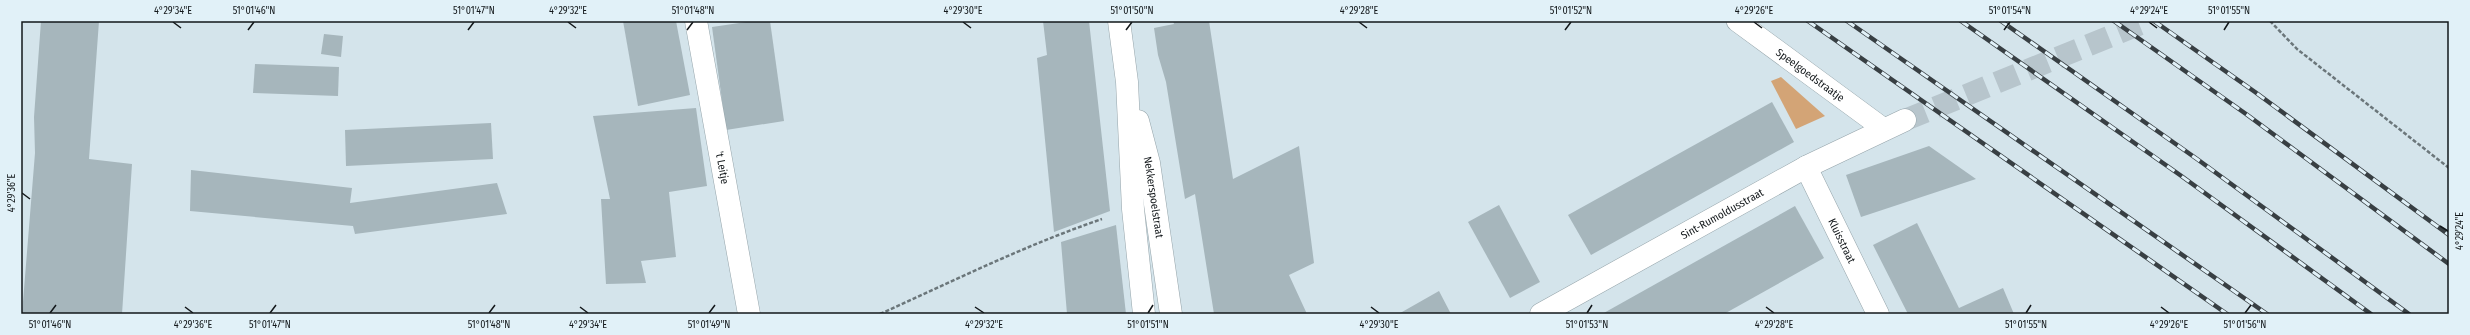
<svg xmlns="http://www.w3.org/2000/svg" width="2470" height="335" viewBox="0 0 2470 335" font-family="'Fira Sans Condensed',sans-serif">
  <rect width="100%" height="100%" fill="#d4e4eb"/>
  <polygon fill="#d3a476" points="1781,77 1825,116 1796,129 1771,81"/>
  <g fill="#a6b6bc">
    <polygon points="41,21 99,21 89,159 132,164 122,314 22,314 35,153 34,117"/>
    <polygon points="623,21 676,21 690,95 638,106"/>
    <polygon points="753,21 770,21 784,121 726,130 712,27"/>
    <polygon points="1043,21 1089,21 1110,211 1054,232 1037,58 1047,55"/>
    <polygon points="1173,21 1209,21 1233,179 1299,146 1314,263 1289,275 1307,314 1214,314 1195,194 1185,199 1166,82 1158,55 1154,28 1174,24"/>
    <polygon points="324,34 343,36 341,57 321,54"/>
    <polygon points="255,64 339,67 338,96 253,93"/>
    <polygon points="1772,102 1794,142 1591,255 1568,215"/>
    <polygon points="696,108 707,186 669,192 676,257 641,261 646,283 606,284 601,199 610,199 593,116"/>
    <polygon points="491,123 493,159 346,166 345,130"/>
    <polygon points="1929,146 1976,179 1861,217 1846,175"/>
    <polygon points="191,170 352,188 350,203 497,183 507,214 355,234 353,226 190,211"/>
    <polygon points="1499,205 1540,282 1510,298 1468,222"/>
    <polygon points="1795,206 1824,258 1724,314 1602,314"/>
    <polygon points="1917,223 1959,308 2003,288 2014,314 1908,314 1873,245"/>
    <polygon points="1116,225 1126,314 1067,314 1061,242"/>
    <polygon points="1439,291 1451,314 1398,314 1402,312"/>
  </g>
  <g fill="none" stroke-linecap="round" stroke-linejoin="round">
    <polyline stroke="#b7c5cc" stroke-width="22" stroke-dasharray="22 11" stroke-linecap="butt" points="1905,120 2148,21"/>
    <g stroke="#95a4aa" stroke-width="22">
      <g id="service">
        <path id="s1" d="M1737 21 1884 129"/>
      </g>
    </g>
    <g stroke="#95a4aa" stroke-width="23">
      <g id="minor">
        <path id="s2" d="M696 21 749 314"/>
        <path id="s3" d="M1806 167 1878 314"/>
        <path id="s4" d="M1541 314 1806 167 1905 120"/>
      </g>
    </g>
    <g stroke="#95a4aa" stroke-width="23">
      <g id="secondary">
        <polyline points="1119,21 1127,82 1133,209 1144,314"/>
        <path id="s5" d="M1138 121 1149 163 1171 314"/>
      </g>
    </g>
    <g stroke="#6b767a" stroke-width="2.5" stroke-dasharray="4 2" stroke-linecap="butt">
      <polyline points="2270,21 2297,49 2449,168"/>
      <path d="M880 314C953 281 1026 245 1102 219"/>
    </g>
    <use href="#service" stroke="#fff" stroke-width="21"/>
    <use href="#minor" stroke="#fff" stroke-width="22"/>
    <use href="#secondary" stroke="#fff" stroke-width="22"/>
    <g stroke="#383f43" stroke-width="4.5">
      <g id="rail">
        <polyline points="1808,21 2227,314"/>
        <polyline points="1847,21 2267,314"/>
        <polyline points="1961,21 2180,175 2371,314"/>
        <polyline points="2001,21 2197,159 2409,314"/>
        <polyline points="2114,21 2246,114 2449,264"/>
        <polyline points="2154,21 2255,92 2449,235"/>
      </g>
    </g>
    <use href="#rail" stroke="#e1f1f8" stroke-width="3" stroke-dasharray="9" stroke-linecap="butt"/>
  </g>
  <path fill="none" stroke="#12171a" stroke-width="1.5" d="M173 22 181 28M568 22 576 28M963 22 971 28M1359 22 1367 28M1754 22 1762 28M2149 22 2157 28M248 30 254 22M468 30 474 22M687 30 693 22M1126 30 1132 22M1565 30 1571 22M2004 30 2010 22M2224 30 2229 22M22 193 30 199M2440 226 2448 231M185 307 193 313M580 307 588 313M975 307 984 313M1371 307 1379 313M1766 307 1774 313M2161 307 2169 313M50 313 56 305M270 313 276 305M489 313 495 305M709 313 715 305M1148 313 1153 305M1587 313 1592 305M2026 313 2031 305M2245 313 2251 305"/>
  <g text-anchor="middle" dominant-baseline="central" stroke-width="3" stroke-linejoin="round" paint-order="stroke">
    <g font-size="11" fill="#12171a" stroke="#e1f1f8">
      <text stroke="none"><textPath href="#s1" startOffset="91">Speelgoedstraatje</textPath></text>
      <text stroke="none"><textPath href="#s2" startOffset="149">'t Leitje</textPath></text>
      <text stroke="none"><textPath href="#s5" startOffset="78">Nekkerspoelstraat</textPath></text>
      <text stroke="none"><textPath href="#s4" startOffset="207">Sint-Rumoldusstraat</textPath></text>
      <text stroke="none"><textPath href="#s3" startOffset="82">Kluisstraat</textPath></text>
    </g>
  </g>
  <rect width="2470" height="335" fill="none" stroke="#e1f1f8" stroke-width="44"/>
  <rect x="22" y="22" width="2426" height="291" fill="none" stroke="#12171a" stroke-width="1.5"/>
  <g font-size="10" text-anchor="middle" fill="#12171a">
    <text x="173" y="14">4°29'34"E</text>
    <text x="254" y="14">51°01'46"N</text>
    <text x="474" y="14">51°01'47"N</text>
    <text x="568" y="14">4°29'32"E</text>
    <text x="693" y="14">51°01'48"N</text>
    <text x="963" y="14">4°29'30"E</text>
    <text x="1132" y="14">51°01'50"N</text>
    <text x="1359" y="14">4°29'28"E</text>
    <text x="1571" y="14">51°01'52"N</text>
    <text x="1754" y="14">4°29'26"E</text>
    <text x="2010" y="14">51°01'54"N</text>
    <text x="2149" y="14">4°29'24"E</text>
    <text x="2229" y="14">51°01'55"N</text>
    <text transform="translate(11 193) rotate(-90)" y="4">4°29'36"E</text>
    <text transform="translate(2459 231) rotate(-90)" y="4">4°29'24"E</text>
    <text x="50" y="328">51°01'46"N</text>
    <text x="193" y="328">4°29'36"E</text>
    <text x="270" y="328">51°01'47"N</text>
    <text x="489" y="328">51°01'48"N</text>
    <text x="588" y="328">4°29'34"E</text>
    <text x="709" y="328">51°01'49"N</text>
    <text x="984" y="328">4°29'32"E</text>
    <text x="1148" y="328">51°01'51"N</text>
    <text x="1379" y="328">4°29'30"E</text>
    <text x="1587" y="328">51°01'53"N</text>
    <text x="1774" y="328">4°29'28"E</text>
    <text x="2026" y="328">51°01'55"N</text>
    <text x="2169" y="328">4°29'26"E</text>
    <text x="2245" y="328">51°01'56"N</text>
  </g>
</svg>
